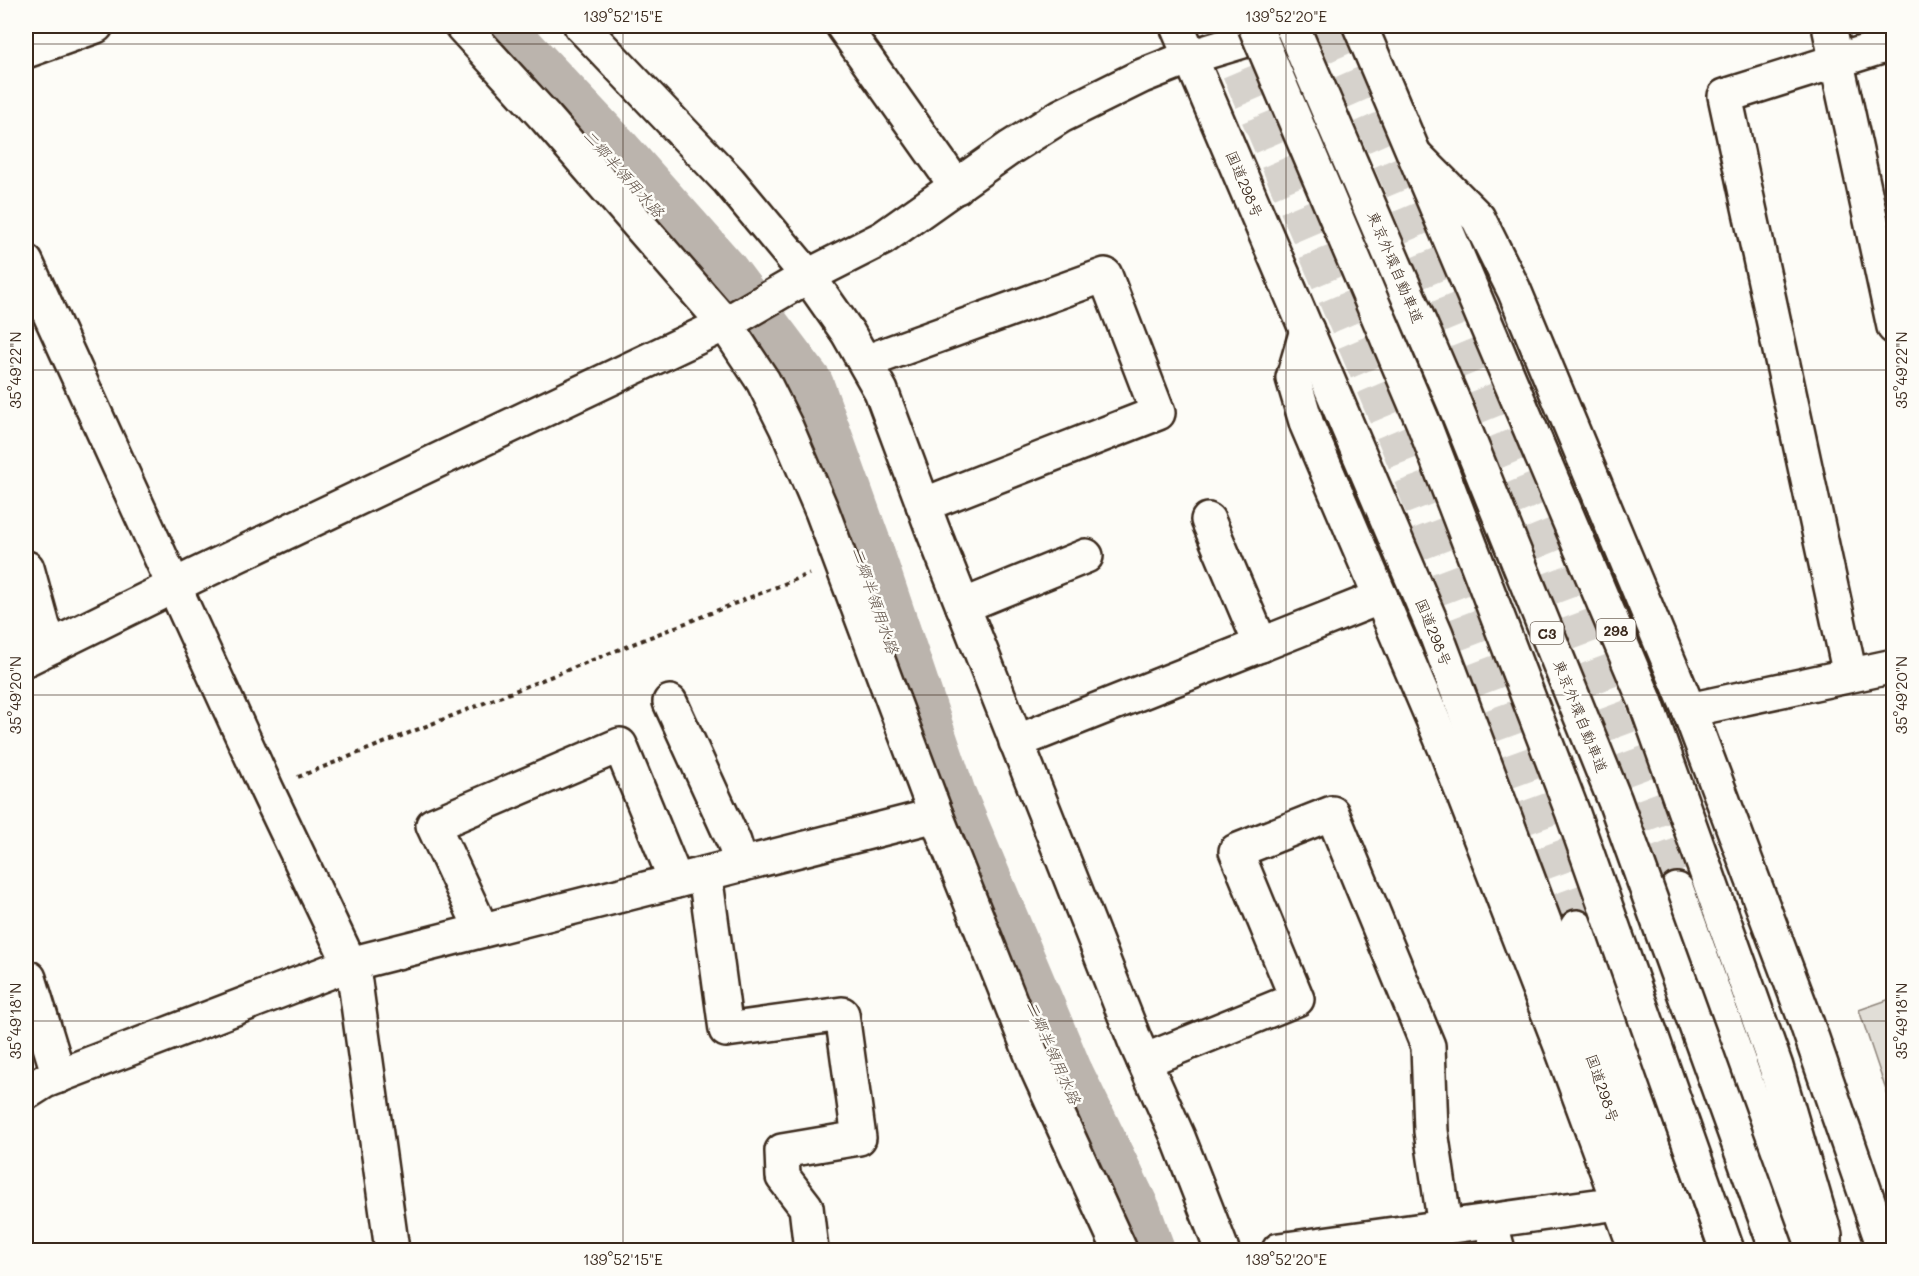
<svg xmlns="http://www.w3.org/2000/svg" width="1919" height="1276" viewBox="0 0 1919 1276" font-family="Mali,'Klee One',sans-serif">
  <rect width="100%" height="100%" fill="#fdfcf7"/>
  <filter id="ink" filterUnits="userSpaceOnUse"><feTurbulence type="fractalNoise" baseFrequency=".0167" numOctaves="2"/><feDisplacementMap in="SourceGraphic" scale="12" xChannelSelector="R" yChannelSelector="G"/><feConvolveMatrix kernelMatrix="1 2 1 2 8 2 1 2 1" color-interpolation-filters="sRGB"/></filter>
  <g filter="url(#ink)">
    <polygon fill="#e1ded7" stroke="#8e847a" stroke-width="1.5" points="1893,998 1894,998 1893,1111 1859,1010"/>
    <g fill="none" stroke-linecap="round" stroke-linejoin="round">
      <polyline stroke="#bbb4ad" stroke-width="63" points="490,26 607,150 718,275 803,388 861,549 945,797 1061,1073 1130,1214 1143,1250"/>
      <g stroke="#d6d2cc" stroke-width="33" stroke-dasharray="33 16" stroke-linecap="butt">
        <polyline points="1219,26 1403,459 1497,706 1577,927"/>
        <polyline points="1330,26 1399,183 1553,556 1677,890"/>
      </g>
      <g stroke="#3b2a1e" stroke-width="38">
        <g id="minor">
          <polyline points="462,26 546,118 725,324 763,381 786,427 822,511 936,815 1038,1071 1120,1250"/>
          <polyline points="581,26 729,181 808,276 848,333 881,391 932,528 1069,874 1135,1041 1178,1137 1222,1250"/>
          <polyline points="843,26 957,187"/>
          <polyline points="1829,26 1894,327"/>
          <polyline points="26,51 96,26"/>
          <polyline points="1417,157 1478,218 1514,290 1689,710 1807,1024 1885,1250"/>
          <polyline points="26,262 267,790 350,964 355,982 392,1250"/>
          <polyline points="1307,330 1293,378 1307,425 1446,750 1561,1046 1636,1250"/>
          <polyline points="865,362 1105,275 1158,413 923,505"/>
          <polyline points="1208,520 1261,645"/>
          <polyline points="27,568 43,626 52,646"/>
          <polyline points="963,606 1086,556"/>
          <polyline points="26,659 194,576 725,324 808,276 883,238 1010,148 1061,116 1142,76 1190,57 1293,26"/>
          <polyline points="1850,675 1725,96 1894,43"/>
          <polyline points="670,702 734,842 741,865"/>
          <polyline points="1689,710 1894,666"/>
          <polyline points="1016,742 1381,597"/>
          <polyline points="705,874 726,1030 842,1014 859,1138 782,1151 783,1177 806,1207 811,1250"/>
          <polyline points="482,930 433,825 620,745 676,881"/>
          <polyline points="29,978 59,1076"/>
          <polyline points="1144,1061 1297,999 1236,851 1332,813 1428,1046 1431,1131 1445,1227"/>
          <polyline points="26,1093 45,1081 350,964 936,815"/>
          <polyline points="1490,1221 1498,1250"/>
          <polyline points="1279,1250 1618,1203"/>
        </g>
      </g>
      <g stroke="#3b2a1e" stroke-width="38">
        <g id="highway">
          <polyline points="1177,26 1436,634 1551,940 1660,1250"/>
          <polyline points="1360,26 1645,700 1776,1067 1825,1235 1825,1250"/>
          <polyline points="1677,890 1806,1250"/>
          <polyline points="1577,927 1689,1250"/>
        </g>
      </g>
      <polyline stroke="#3b2a1e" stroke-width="4" stroke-dasharray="4.5 4.5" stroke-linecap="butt" points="298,777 809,574"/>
      <use href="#minor" stroke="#fdfcf7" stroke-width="33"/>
      <use href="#highway" stroke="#fdfcf7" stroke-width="33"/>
      <g stroke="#3b2a1e" stroke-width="38" stroke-linecap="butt">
        <g id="highway-bridge">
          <polyline points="1255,26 1423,422 1572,811 1727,1250"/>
          <polyline points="1292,26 1454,403 1615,801 1777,1250"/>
        </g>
      </g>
      <use href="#highway-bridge" stroke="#fdfcf7" stroke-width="33"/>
    </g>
  </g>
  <path fill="none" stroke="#3b2a1e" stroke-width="1.5" stroke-opacity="0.45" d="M623 26V1250M1286 26V1250M26 44H1894M26 370H1894M26 695H1894M26 1021H1894"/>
  <g text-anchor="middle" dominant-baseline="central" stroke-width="5" stroke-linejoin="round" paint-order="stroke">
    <g fill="#fdfcf7" stroke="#75695f" stroke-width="1.5">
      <rect x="1596.5" y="619" width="39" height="22" rx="4.5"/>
      <rect x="1530.5" y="622" width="33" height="22" rx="4.5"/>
    </g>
    <g font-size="14" font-weight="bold" fill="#3b2a1e">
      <text x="1616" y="630">298</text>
      <text x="1547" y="633">C3</text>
    </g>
    <g font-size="15" fill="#3b2a1e" stroke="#fdfcf7">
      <text transform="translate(1245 184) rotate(67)">国道298号</text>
      <text transform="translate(1396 267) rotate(67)">東京外環自動車道</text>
      <text transform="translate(1434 632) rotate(68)">国道298号</text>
      <text transform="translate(1581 716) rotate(68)">東京外環自動車道</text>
      <text transform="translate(1603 1088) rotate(71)">国道298号</text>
    </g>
    <g font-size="16" font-style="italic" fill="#615349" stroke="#fdfcf7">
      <text transform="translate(624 173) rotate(48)">二郷半領用水路</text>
      <text transform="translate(876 600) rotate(71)">二郷半領用水路</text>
      <text transform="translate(1054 1052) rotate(66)">二郷半領用水路</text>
    </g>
  </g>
  <rect width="1919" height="1276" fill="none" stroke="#fdfcf7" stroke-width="66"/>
  <rect x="33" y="33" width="1853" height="1210" fill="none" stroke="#3b2a1e" stroke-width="2"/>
  <g font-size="15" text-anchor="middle" fill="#3b2a1e">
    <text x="623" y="22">139°52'15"E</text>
    <text x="1286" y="22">139°52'20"E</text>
    <text transform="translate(16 370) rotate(-90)" y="5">35°49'22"N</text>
    <text transform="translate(1902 370) rotate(-90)" y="5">35°49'22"N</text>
    <text transform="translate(16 695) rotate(-90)" y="5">35°49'20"N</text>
    <text transform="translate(1902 695) rotate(-90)" y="5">35°49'20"N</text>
    <text transform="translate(16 1021) rotate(-90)" y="5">35°49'18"N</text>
    <text transform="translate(1902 1021) rotate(-90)" y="5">35°49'18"N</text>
    <text x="623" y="1265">139°52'15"E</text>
    <text x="1286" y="1265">139°52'20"E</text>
  </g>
</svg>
